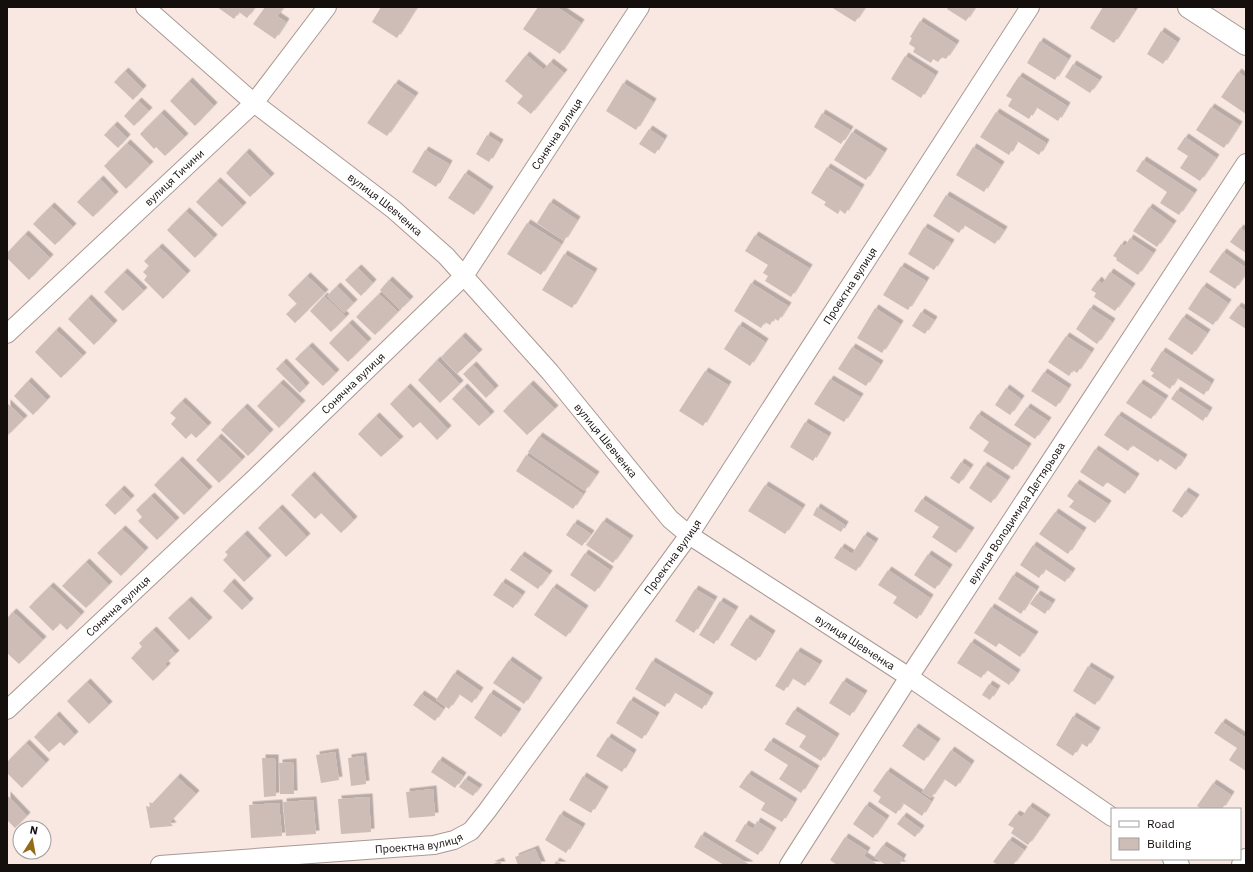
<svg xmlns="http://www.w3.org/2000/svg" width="1253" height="872" viewBox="0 0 1253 872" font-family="'IBM Plex Sans',sans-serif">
  <defs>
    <filter id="shadow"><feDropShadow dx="3.5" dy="-3.5" stdDeviation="0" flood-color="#0004"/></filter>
  </defs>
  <rect width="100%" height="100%" fill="#f9e7e1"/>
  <g fill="#cebdb7" filter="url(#shadow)">
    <polygon points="217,7 255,7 247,18 239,12 234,19"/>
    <polygon points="265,7 284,7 277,16 286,22 275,39 253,24"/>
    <polygon points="381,7 414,7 416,8 397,38 372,22"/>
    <polygon points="538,7 557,7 581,23 560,54 523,29"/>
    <polygon points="831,7 865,7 855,22"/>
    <polygon points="948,7 975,7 966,21 947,9"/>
    <polygon points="1103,7 1130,7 1135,10 1114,43 1090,28"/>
    <polygon points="920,21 956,44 946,59 942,57 938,62 933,59 931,63 913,52 915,48 909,44 912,38 910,37"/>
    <polygon points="1161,31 1177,42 1163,64 1147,54"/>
    <polygon points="1040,41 1068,59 1055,80 1027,63"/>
    <polygon points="526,55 544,70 550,62 564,73 531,114 517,103 523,96 505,81"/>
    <polygon points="905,56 935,75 921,98 891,79"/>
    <polygon points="1073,64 1099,80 1090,93 1065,77"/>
    <polygon points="125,71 143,89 133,100 114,82"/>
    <polygon points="1238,72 1246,78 1246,114 1221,97"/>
    <polygon points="1019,76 1067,106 1058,121 1036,107 1029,119 1008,106 1012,99 1006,96"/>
    <polygon points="189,81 214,106 195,126 170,101"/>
    <polygon points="395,83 415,96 387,136 367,123"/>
    <polygon points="623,83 653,102 636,130 606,111"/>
    <polygon points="138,101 149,111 134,126 124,116"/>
    <polygon points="1211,107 1239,125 1224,148 1196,130"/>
    <polygon points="996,112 1046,143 1039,155 1017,141 1009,155 980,137"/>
    <polygon points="161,113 185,137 165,156 156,147 154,149 140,134"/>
    <polygon points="822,113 850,130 841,144 814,127"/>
    <polygon points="114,125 127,138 118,148 104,135"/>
    <polygon points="649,129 664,139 655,154 639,144"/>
    <polygon points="852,132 884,152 866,180 834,160"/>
    <polygon points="487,135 500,143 489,162 476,154"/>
    <polygon points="1185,137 1216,158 1200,181 1180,168 1188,156 1177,149"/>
    <polygon points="127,143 150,165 126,189 104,166"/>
    <polygon points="973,147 1001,165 984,192 956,175"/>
    <polygon points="425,150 449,164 436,187 412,172"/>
    <polygon points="246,152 271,177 250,197 226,173"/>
    <polygon points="1143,160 1194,193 1179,215 1160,203 1167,192 1136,171"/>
    <polygon points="827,167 861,188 845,214 840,210 838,214 824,205 826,202 811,193"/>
    <polygon points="465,173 490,190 474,215 448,198"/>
    <polygon points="100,179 115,195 93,217 77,202"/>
    <polygon points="217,181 243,206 222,227 196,202"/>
    <polygon points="946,195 1004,230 995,244 964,225 959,233 933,216"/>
    <polygon points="550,202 577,220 564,241 537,223"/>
    <polygon points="51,206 73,227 55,245 33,224"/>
    <polygon points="1149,207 1173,224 1157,247 1133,231"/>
    <polygon points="186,211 214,238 195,258 167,230"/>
    <polygon points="527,223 561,244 541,275 507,254"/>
    <polygon points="924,227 951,243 934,270 908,254"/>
    <polygon points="1240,228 1246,232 1246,253 1230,242"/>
    <polygon points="25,234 50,258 29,280 7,258 7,253"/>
    <polygon points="755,235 809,268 791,297 765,281 768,276 763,273 768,265 745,251"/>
    <polygon points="1130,238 1153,253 1138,275 1116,260 1117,258 1113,256 1121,244 1125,246"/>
    <polygon points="159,247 187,274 163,299 144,280 147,276 143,272 149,266 144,261"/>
    <polygon points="1223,252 1246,268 1246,273 1235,289 1209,272"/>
    <polygon points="564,254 594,272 572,308 542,290"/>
    <polygon points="901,266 926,281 908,310 883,295"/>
    <polygon points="358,268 373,283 361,296 345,280"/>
    <polygon points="124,272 144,291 123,311 104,292"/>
    <polygon points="1110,272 1132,287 1115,311 1094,297 1096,293 1091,290 1098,280 1102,284"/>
    <polygon points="307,276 325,293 295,323 286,314 297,304 288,295"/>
    <polygon points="389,280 410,300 400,310 380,290"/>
    <polygon points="751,283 788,306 778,321 774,318 770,325 765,322 761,328 734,311"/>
    <polygon points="337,286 354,303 344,313 327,296"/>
    <polygon points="1203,286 1228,303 1213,325 1188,309"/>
    <polygon points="379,294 398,312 375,335 356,317"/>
    <polygon points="324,296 346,317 331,332 310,311"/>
    <polygon points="88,298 114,324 94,345 68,319"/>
    <polygon points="1238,306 1246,311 1246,329 1229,318"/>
    <polygon points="875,308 900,324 882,353 857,338"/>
    <polygon points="1090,308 1112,322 1097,344 1076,329"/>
    <polygon points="921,312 934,320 925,334 912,326"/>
    <polygon points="1183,317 1207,333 1192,355 1168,339"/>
    <polygon points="349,323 368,342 348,362 329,343"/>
    <polygon points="739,325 765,342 750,366 724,349"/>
    <polygon points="56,330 83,356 61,378 35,352"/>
    <polygon points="462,336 479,353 457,374 441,357"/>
    <polygon points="1066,336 1091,352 1077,373 1073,370 1069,376 1048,362"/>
    <polygon points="309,346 336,373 323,386 295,359"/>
    <polygon points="852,347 880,364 866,386 838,369"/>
    <polygon points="1162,351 1211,383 1204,395 1177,378 1170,389 1151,376 1154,373 1150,370"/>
    <polygon points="437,360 460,384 440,403 418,380"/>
    <polygon points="283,362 306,386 300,393 276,369"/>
    <polygon points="473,365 495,389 486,398 463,374"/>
    <polygon points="705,371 728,385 703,426 679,411"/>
    <polygon points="1044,372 1068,388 1056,407 1031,391"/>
    <polygon points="830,379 860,397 844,422 814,404"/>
    <polygon points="28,381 47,400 33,415 14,396"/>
    <polygon points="280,383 302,404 279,428 257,406"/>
    <polygon points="1140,383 1165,399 1151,419 1126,403"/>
    <polygon points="530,384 555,409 527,435 503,411"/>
    <polygon points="407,387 448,429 437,440 420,422 413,428 390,404"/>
    <polygon points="464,387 491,415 479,426 452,399"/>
    <polygon points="1006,388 1021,399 1010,415 995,405"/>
    <polygon points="1177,390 1209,411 1203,421 1171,399"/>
    <polygon points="182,401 208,426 196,438 191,433 186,439 171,424 176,418 170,413"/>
    <polygon points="7,403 24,419 7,436"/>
    <polygon points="244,407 270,433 248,456 221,430"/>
    <polygon points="1027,407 1048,421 1035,439 1014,425"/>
    <polygon points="978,414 1028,447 1013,470 983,451 989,442 969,428"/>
    <polygon points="1118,415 1184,458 1176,470 1160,459 1158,462 1132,445 1128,451 1104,435"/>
    <polygon points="376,416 400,440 381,457 358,434"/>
    <polygon points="805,422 828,436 813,461 790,447"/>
    <polygon points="539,436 596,475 585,491 528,452"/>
    <polygon points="218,437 242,460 219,483 196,460"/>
    <polygon points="1095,449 1136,477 1125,494 1107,482 1103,487 1080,472"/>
    <polygon points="526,455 583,494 573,509 516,471"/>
    <polygon points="179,460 209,490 184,515 154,485"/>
    <polygon points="961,462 970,468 959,484 950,478"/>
    <polygon points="984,465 1007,480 991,503 969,488"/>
    <polygon points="311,475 354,520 341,533 321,513 315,519 291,495"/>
    <polygon points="1076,483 1108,504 1095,523 1069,507 1074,501 1067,496"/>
    <polygon points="765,485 802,508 785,534 748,511"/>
    <polygon points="121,489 131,499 115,515 105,505"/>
    <polygon points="1185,491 1196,498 1182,518 1172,511"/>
    <polygon points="151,496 176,521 157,540 138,521 142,517 136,510"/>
    <polygon points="922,499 971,531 956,553 932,537 939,527 914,511"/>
    <polygon points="817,507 845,525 841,532 813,515"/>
    <polygon points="279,508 307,537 286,557 258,528"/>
    <polygon points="1055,512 1083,531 1068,554 1039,534"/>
    <polygon points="603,521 630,539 613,563 586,545"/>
    <polygon points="574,523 591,534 582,546 566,535"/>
    <polygon points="122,529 145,551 121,576 97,553"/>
    <polygon points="244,534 268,559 244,582 223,560 228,555 225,552"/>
    <polygon points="864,535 875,542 856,571 834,558 841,547 852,554"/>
    <polygon points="1033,545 1072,572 1065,582 1045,569 1039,578 1020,565"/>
    <polygon points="585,553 610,570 595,592 570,575"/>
    <polygon points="928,554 949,568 935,589 914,575"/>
    <polygon points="521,555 549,574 538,589 510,570"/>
    <polygon points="86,562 109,585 86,608 62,586"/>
    <polygon points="888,570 930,598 917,619 893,603 897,597 878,585"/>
    <polygon points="1013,575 1036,590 1021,614 998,599"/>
    <polygon points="231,582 250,602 242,610 223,591"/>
    <polygon points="502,582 522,595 513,608 493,595"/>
    <polygon points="50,586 81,615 67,630 60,623 53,631 29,607"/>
    <polygon points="553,587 585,609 566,637 534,615"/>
    <polygon points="695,589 714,600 694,633 675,621"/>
    <polygon points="1037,594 1052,603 1045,614 1030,604"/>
    <polygon points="188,600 209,621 189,640 168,618"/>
    <polygon points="720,601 735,610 714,644 699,635"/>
    <polygon points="991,607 1035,635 1020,657 999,643 996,647 974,633"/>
    <polygon points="13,612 43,640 19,664 7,653 7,618"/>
    <polygon points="747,618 772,634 756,661 730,645"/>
    <polygon points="153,630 176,654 165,664 167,667 153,681 131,658 142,647 139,643"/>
    <polygon points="971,642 1017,673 1009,685 987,670 981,678 957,663"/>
    <polygon points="797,651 819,664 805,686 792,678 784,691 775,686"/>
    <polygon points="509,660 539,681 524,704 493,683"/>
    <polygon points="652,661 710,696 702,709 674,692 665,707 635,689"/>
    <polygon points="1088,666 1111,680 1095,705 1073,691"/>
    <polygon points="454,673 480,691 472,703 459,694 449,709 436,700"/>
    <polygon points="843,681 864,694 850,716 829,703"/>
    <polygon points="87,682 109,705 89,724 67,701"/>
    <polygon points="989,684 997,689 990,700 982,695"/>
    <polygon points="490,693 518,712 501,737 474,718"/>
    <polygon points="421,694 443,709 435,721 413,705"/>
    <polygon points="630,700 656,716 642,739 616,723"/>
    <polygon points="794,710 836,737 821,761 799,747 806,736 785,724"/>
    <polygon points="56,715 75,735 64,746 60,742 49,752 34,737"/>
    <polygon points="1073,716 1097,731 1087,747 1081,743 1073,756 1056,745"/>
    <polygon points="1222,722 1246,738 1246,771 1229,760 1237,748 1214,733"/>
    <polygon points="915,727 937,742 924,761 902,746"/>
    <polygon points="608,737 633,753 622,772 596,756"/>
    <polygon points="770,741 816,769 801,793 779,779 788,765 764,750"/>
    <polygon points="26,743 46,763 22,788 7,773 7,762"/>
    <polygon points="951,750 971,764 956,787 944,779 931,798 922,792"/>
    <polygon points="335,752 339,780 321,783 316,755"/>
    <polygon points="363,756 366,784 351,786 348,758"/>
    <polygon points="262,758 275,758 276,796 264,797"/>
    <polygon points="439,760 463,776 455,788 431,772"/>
    <polygon points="293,762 294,794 280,794 279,763"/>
    <polygon points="887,771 931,801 922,816 903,803 896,814 878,802 881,797 873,791"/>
    <polygon points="748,774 794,802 782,822 761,810 765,803 739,787"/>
    <polygon points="583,776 605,790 591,813 569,800"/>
    <polygon points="177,777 196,794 170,822 173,826 150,828 146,806 149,807"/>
    <polygon points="465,779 479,788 473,796 459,787"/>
    <polygon points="1213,783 1231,795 1222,809 1202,809 1197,806"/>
    <polygon points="433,789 435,816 409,818 406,792"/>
    <polygon points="7,795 27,816 15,828 7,820"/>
    <polygon points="369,797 371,832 341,834 338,799"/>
    <polygon points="313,800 316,834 286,836 283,802"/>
    <polygon points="279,803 282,836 251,838 249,805"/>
    <polygon points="866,805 886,819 873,838 853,824"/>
    <polygon points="1029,806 1047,818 1028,845 1011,833 1014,828 1008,825 1016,814 1022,817"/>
    <polygon points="560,814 582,827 566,853 545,840"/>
    <polygon points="903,816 921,829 915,837 897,824"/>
    <polygon points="757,821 773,831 758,855 735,841 745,824 753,829"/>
    <polygon points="701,835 750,865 724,865 694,847"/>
    <polygon points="845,837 867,851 864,856 878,865 837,865 830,860"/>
    <polygon points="1009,840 1024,850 1013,865 998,865 993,862"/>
    <polygon points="883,845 903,858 900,863 903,865 886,865 874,857"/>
    <polygon points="535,849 542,865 518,865 515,857"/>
    <polygon points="500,861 502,865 491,865"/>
    <polygon points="556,861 563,865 554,865"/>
  </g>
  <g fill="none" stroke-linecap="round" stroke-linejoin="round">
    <g stroke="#a99993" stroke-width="20">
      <g id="street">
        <path id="s1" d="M145 7 254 103 393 209 446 256 550 372 670 519 689 535 909 677 1112 817"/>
        <path id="s2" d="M7 334 254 103 327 7"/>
        <path id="s3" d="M7 710 256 477 464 276 640 7"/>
        <polyline points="1172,859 1180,865"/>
        <path id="s4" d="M160 865 434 845 454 840 471 831 487 811 689 535 1030 7"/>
        <path id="s5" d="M789 865 909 677 1246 163"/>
      </g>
    </g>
    <g stroke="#a99993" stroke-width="24">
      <g id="secondary">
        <polyline points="1189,7 1246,44"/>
        <polyline points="1243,865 1246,860"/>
      </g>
    </g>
    <use href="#street" stroke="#fff" stroke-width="18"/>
    <use href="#secondary" stroke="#fff" stroke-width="22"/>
  </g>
  <g text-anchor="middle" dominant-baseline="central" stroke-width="3" stroke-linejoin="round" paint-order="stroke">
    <g font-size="11" fill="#140e0c" stroke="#fff">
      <text stroke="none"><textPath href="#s3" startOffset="800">Сонячна вулиця</textPath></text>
      <text stroke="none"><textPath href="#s2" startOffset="229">вулиця Тичини</textPath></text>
      <text stroke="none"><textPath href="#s1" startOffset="311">вулиця Шевченка</textPath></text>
      <text stroke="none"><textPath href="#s4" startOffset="979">Проектна вулиця</textPath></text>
      <text stroke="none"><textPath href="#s3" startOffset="476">Сонячна вулиця</textPath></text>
      <text stroke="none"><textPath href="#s1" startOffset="635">вулиця Шевченка</textPath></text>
      <text stroke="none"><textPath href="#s5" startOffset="419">вулиця Володимира Дегтярьова</textPath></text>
      <text stroke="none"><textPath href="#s4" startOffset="655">Проектна вулиця</textPath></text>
      <text stroke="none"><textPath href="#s3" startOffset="152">Сонячна вулиця</textPath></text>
      <text stroke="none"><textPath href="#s1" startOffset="959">вулиця Шевченка</textPath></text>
      <text stroke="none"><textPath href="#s4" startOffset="260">Проектна вулиця</textPath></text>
    </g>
  </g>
  <rect width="1253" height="872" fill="none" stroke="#140e0c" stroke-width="16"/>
  <rect x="1111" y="808" width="130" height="52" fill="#ffffff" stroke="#a19f9e"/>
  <rect x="1119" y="821" width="20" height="6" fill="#ffffff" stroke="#a19f9e"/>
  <text x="1147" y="828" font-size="12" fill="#140e0c">Road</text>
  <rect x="1119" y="838" width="20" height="12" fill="#cebdb7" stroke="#a19f9e"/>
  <text x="1147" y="848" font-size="12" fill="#140e0c">Building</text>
  <g transform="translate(32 840) rotate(11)"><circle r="19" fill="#ffffff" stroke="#a19f9e"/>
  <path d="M0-3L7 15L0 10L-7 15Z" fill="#946b15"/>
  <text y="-6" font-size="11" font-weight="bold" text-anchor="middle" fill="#140e0c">N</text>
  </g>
</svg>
